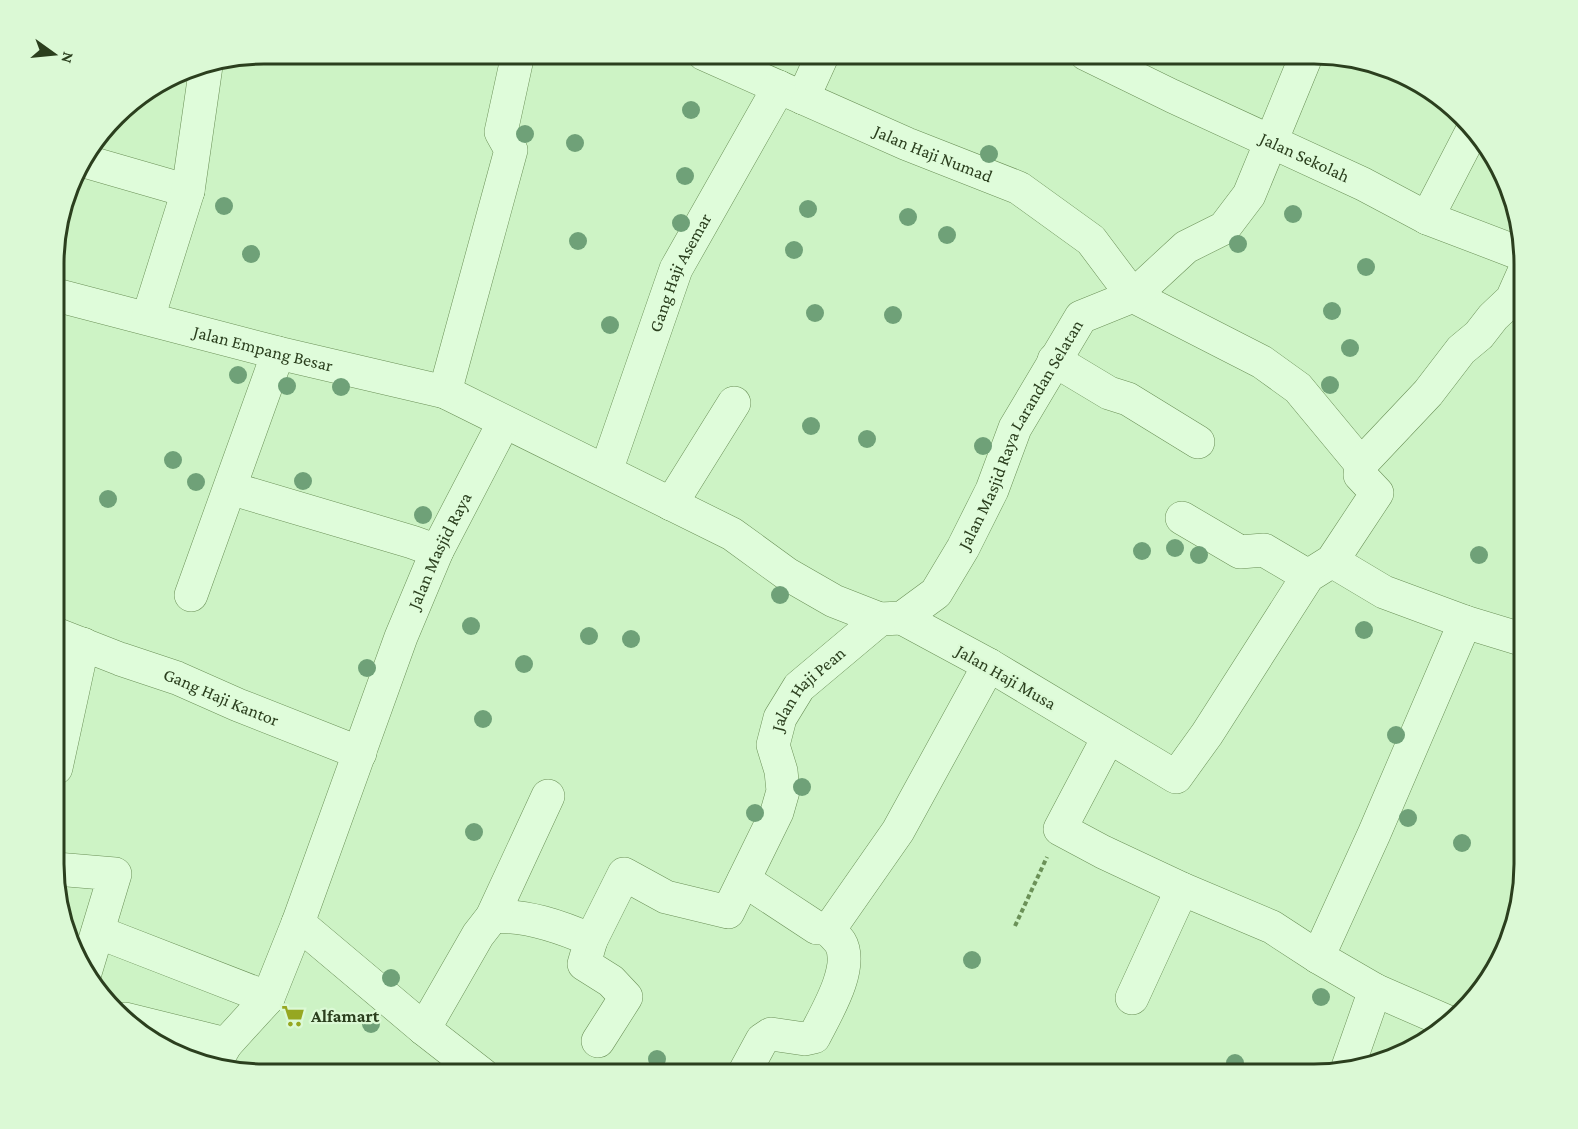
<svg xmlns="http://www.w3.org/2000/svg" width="1578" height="1129" viewBox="0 0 1578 1129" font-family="'Crimson Pro',serif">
  <rect width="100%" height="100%" fill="#cdf3c5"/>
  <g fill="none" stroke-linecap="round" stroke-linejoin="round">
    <g stroke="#6b9158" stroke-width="34">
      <g id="minor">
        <path id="s1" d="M704 54 907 144 1019 188 1091 240 1133 296 1262 362 1298 388 1361 464 1360 475 1377 493 1332 561 1308 576 1207 734 1176 777 989 665 902 618"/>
        <path id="s2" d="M1086 54 1172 96 1363 184 1427 218 1524 255"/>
        <polyline points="803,98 823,54"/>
        <polyline points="84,161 188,191"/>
        <polyline points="1427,218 1471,133"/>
        <path id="s3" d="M56 295 278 353 445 392 732 534 787 574 834 601 880 619 902 618 936 593 963 548 992 490 1015 428 1081 317 1133 296 1186 247 1224 228 1249 195 1307 54"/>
        <polyline points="148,318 188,191 206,66"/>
        <polyline points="1054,360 1109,393 1128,399 1198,442"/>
        <polyline points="445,392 511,150 501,132 518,54"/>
        <polyline points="1361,464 1428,393 1461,350 1479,335 1493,317 1512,299 1524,272"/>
        <path id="s4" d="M606 471 676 269 779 87"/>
        <polyline points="243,492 412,542 437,551"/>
        <polyline points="671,504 734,403"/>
        <polyline points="1182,518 1240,552 1264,550 1308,576"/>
        <polyline points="1332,561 1384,592 1465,622 1524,640"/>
        <polyline points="191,595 278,353"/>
        <path id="s5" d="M56 634 120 659 177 678 238 705 360 753"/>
        <polyline points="1108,738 1060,829 1103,852 1182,889 1272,927 1318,957 1375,990 1446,1021"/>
        <polyline points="56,768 83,644"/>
        <polyline points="56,869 115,874 85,973"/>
        <polyline points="744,880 817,928 827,928 833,924 898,831 989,665"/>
        <path d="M492 917C525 914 561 927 591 940L584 964 611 981 626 997 598 1041"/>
        <polyline points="298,923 424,1029 483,1075"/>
        <polyline points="98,932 268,998"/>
        <path id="s6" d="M591 940 624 874 666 897 728 912 777 812 783 791 781 771 773 745 780 718 799 687 880 619"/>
        <polyline points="1318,957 1374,834 1465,622"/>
        <polyline points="1132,998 1182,889"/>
        <polyline points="125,1019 226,1044"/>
        <polyline points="424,1029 478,935 492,917 548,796"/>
        <path id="s7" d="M213 1067 226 1044 268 998 298 923 401 637 437 551 504 422"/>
        <polyline points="1348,1067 1375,990"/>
        <path d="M743 1075 762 1040 771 1034 805 1039 814 1037C825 1015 855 967 840 942 836 937 831 932 827 928"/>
      </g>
    </g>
    <polyline stroke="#6b9158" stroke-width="4" stroke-dasharray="4.5 3" stroke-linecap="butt" points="1015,926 1047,857"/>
    <use href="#minor" stroke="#dffcda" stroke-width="33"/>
  </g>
  <g fill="#6fa178">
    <circle cx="691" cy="110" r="9"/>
    <circle cx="525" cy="134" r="9"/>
    <circle cx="575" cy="143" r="9"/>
    <circle cx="989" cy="154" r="9"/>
    <circle cx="685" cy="176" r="9"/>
    <circle cx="224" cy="206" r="9"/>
    <circle cx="808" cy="209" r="9"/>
    <circle cx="1293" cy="214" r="9"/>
    <circle cx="908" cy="217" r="9"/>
    <circle cx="681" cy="223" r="9"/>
    <circle cx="947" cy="235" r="9"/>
    <circle cx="578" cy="241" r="9"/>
    <circle cx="1238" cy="244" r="9"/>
    <circle cx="794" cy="250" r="9"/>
    <circle cx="251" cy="254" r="9"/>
    <circle cx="1366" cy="267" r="9"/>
    <circle cx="1332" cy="311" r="9"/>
    <circle cx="815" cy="313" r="9"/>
    <circle cx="893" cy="315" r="9"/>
    <circle cx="610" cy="325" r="9"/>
    <circle cx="1350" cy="348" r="9"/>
    <circle cx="238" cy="375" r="9"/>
    <circle cx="1330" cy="385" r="9"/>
    <circle cx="287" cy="386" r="9"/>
    <circle cx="341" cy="387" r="9"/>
    <circle cx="811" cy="426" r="9"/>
    <circle cx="867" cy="439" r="9"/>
    <circle cx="983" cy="446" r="9"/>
    <circle cx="173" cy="460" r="9"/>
    <circle cx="303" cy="481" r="9"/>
    <circle cx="196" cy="482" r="9"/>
    <circle cx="108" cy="499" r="9"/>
    <circle cx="423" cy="515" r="9"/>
    <circle cx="1175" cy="548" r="9"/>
    <circle cx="1142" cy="551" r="9"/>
    <circle cx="1199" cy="555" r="9"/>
    <circle cx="1479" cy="555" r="9"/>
    <circle cx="780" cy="595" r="9"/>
    <circle cx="471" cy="626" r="9"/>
    <circle cx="1364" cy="630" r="9"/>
    <circle cx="589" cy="636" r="9"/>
    <circle cx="631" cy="639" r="9"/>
    <circle cx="524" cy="664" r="9"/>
    <circle cx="367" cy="668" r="9"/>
    <circle cx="483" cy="719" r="9"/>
    <circle cx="1396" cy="735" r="9"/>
    <circle cx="802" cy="787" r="9"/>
    <circle cx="755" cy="813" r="9"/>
    <circle cx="1408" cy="818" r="9"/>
    <circle cx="474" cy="832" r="9"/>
    <circle cx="1462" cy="843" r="9"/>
    <circle cx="972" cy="960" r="9"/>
    <circle cx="391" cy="978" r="9"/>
    <circle cx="1321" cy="997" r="9"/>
    <circle cx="371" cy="1024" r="9"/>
    <circle cx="657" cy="1059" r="9"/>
    <circle cx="1235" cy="1063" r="9"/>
  </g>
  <defs>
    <g id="supermarket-bare" transform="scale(1.8)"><path d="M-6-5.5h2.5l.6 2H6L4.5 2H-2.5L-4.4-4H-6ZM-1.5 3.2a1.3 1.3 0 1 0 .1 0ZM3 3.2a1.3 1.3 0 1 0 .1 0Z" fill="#96a721" stroke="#dbf9d5" stroke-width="2.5" paint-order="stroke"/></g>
  </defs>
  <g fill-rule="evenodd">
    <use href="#supermarket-bare" x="293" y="1016"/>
  </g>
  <g text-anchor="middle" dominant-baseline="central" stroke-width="4.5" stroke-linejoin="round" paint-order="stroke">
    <g font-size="18" fill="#2b3f1e" stroke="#dbf9d5">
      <text stroke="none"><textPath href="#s1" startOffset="250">Jalan Haji Numad</textPath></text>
      <text stroke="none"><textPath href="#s2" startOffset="242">Jalan Sekolah</textPath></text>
      <text stroke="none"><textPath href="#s4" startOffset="212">Gang Haji Asemar</textPath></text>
      <text stroke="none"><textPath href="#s3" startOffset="214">Jalan Empang Besar</textPath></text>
      <text stroke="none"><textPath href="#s3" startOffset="1137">Jalan Masjid Raya Larandan Selatan</textPath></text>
      <text stroke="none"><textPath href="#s7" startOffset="568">Jalan Masjid Raya</textPath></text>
      <text transform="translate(1006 677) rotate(30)">Jalan Haji Musa</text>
      <text stroke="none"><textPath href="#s6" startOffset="434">Jalan Haji Pean</textPath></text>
      <text stroke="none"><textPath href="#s5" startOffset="177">Gang Haji Kantor</textPath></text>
    </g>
    <g font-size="18" font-weight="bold" fill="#2b3f1e" stroke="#dbf9d5" text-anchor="start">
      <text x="311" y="1016">Alfamart</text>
    </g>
  </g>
  <path d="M0 0H1578V1129H0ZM264 64H1314A200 200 0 0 1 1514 264V864A200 200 0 0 1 1314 1064H264A200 200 0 0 1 64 864V264A200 200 0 0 1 264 64Z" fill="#dbf9d5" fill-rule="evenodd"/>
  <path fill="none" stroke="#2b3f1e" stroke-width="3" d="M264 64H1314A200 200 0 0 1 1514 264V864A200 200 0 0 1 1314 1064H264A200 200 0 0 1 64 864V264A200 200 0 0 1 264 64Z"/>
  <g transform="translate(54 54) rotate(105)" stroke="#dbf9d5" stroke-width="4.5" paint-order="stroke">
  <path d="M0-4.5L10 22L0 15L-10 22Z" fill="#2b3f1e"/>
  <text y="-9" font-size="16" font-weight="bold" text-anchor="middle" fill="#2b3f1e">N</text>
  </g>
</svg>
